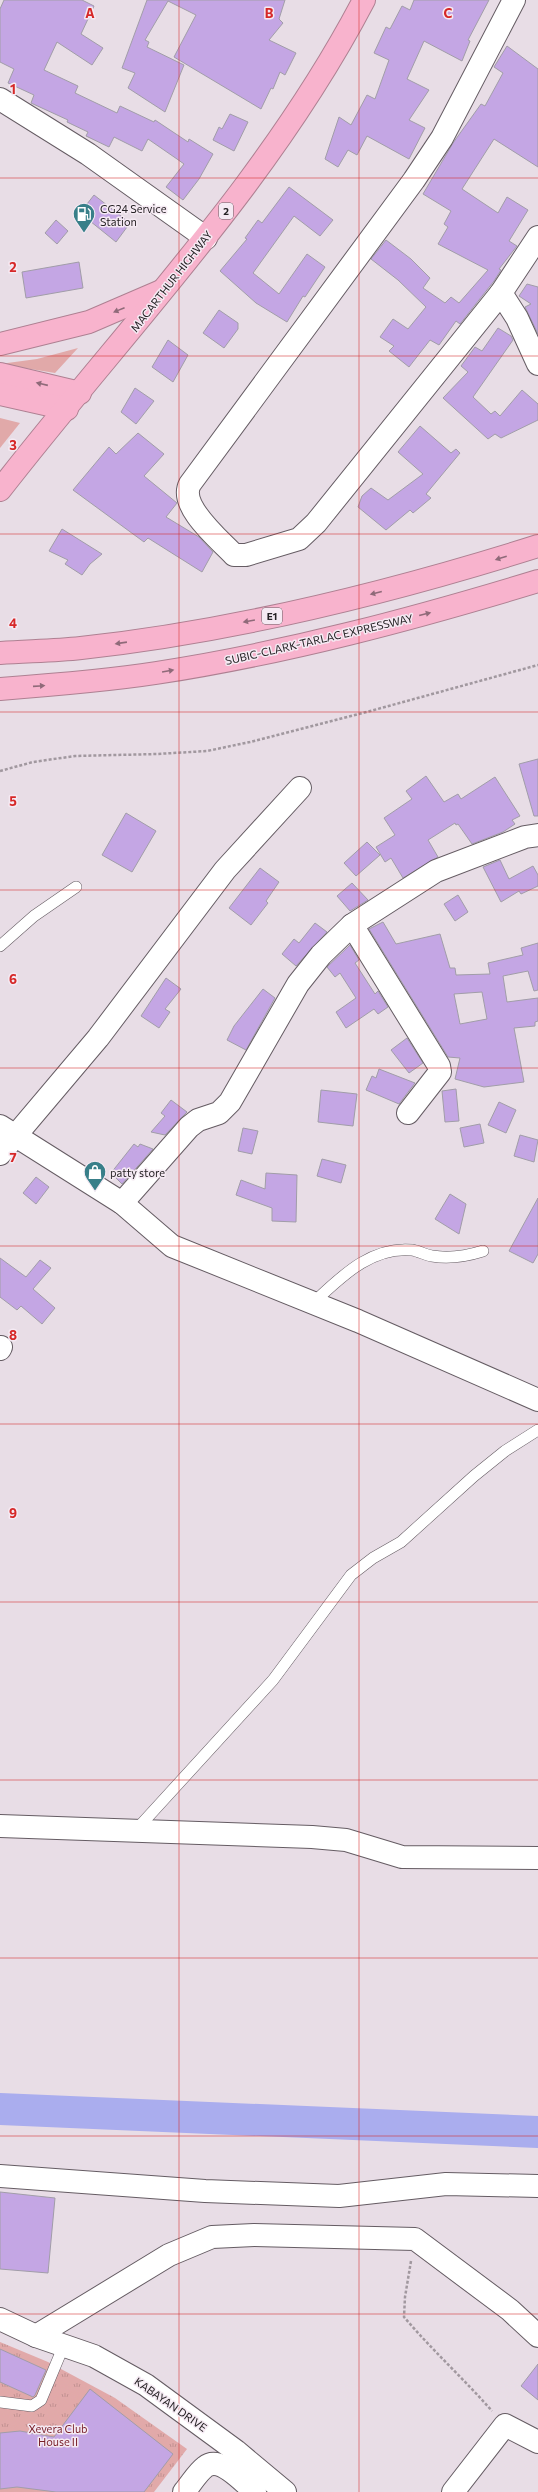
<svg xmlns="http://www.w3.org/2000/svg" width="538" height="2492" viewBox="0 0 538 2492" font-family="Commissioner,sans-serif">
  <defs>
    <pattern id="park-tufts" width="24" height="20" patternUnits="userSpaceOnUse"><rect width="24" height="20" fill="#e1a9a9"/><path d="M3 7l-1-3M5 7V3M7 7l1-3M15 17l-1-3M17 17v-4M19 17l1-3" fill="none" stroke="#c19191"/></pattern>
  </defs>
  <rect width="100%" height="100%" fill="#e8dde6"/>
  <g fill="#e1a9a9">
    <polygon points="78,348 55,373 0,364 37,359"/>
    <polygon points="0,418 20,423 0,448"/>
  </g>
  <polygon fill="url(#park-tufts)" points="0,2342 48,2362 115,2398 187,2449 154,2492 0,2492"/>
  <g fill="none" stroke-linecap="round" stroke-linejoin="round">
    <polyline stroke="#aaadee" stroke-width="32" points="0,2109 538,2132"/>
  </g>
  <g fill="#c4a6e4" stroke="#a19da8" fill-rule="evenodd">
    <polygon points="4,0 82,0 94,6 81,34 103,48 92,65 57,42 44,70 78,86 75,93 117,113 120,106 154,122 155,120 188,142 189,139 213,154 199,179 183,200 166,187 184,164 177,159 148,139 142,151 114,137 109,147 86,136 88,132 67,122 68,120 31,103 34,95 8,83 14,69 0,62 0,9"/>
    <polygon points="147,0 285,0 279,19 283,23 269,40 296,53 285,75 280,72 273,89 271,88 261,109 174,57 196,15 168,1 145,40 149,42 147,47 184,65 165,112 128,88 135,73 122,68"/>
    <polygon points="414,0 489,0 468,40 470,41 462,61 424,41 407,79 429,90 409,120 425,128 409,159 367,136 357,155 348,150 338,167 325,159 339,117 351,125 367,95 375,99 389,60 374,53 386,27 390,29 402,6 410,10"/>
    <polygon points="507,46 538,69 538,167 494,139 462,189 498,213 507,197 528,210 509,241 517,246 499,269 501,270 494,281 460,324 456,321 439,345 430,340 409,367 389,351 394,346 380,337 393,319 408,329 426,307 398,280 371,259 386,240 411,259 430,278 423,288 445,303 451,297 459,303 488,270 438,244 448,227 444,224 451,211 423,194 453,143 481,104 485,106 503,73 494,67"/>
    <polygon points="230,114 248,122 234,151 213,140 219,127 222,129"/>
    <polygon points="289,187 333,220 320,236 294,216 253,273 279,294 307,254 325,267 305,297 303,296 287,322 256,303 220,271 247,239 245,238 258,220 262,223"/>
    <polygon points="94,195 130,223 116,242 80,213"/>
    <polygon points="56,220 68,231 57,244 45,233"/>
    <polygon points="79,262 83,288 26,298 22,272"/>
    <polygon points="527,284 538,287 538,334 525,307 531,304 519,296"/>
    <polygon points="219,310 238,323 238,329 224,348 203,333"/>
    <polygon points="498,328 511,336 513,340 473,397 491,414 495,411 500,416 522,390 538,404 538,420 501,438 495,434 488,439 443,398 468,372 461,366 475,347 482,351"/>
    <polygon points="168,340 188,355 173,382 152,367"/>
    <polygon points="135,388 154,401 136,424 121,412"/>
    <polygon points="420,426 451,453 456,449 460,453 426,494 431,498 413,513 410,510 386,530 358,507 362,496 371,488 388,500 423,474 398,452"/>
    <polygon points="138,433 164,454 144,476 177,503 166,517 199,537 213,552 202,572 148,538 144,542 73,490 109,447 116,454"/>
    <polygon points="62,529 102,554 90,564 82,575 65,564 68,560 49,551"/>
    <polygon points="538,759 538,816 534,816 519,764"/>
    <polygon points="426,776 444,802 458,794 461,799 495,777 520,816 512,820 515,824 503,832 472,844 458,824 456,825 455,823 428,840 438,857 403,878 391,858 385,862 376,847 395,835 384,818 412,799 406,791"/>
    <polygon points="126,813 156,831 132,872 102,855"/>
    <polygon points="367,842 380,855 356,876 344,863"/>
    <polygon points="500,860 509,879 533,866 538,875 538,886 521,894 519,891 501,902 483,867"/>
    <polygon points="260,868 279,882 266,901 268,903 251,925 229,908"/>
    <polygon points="352,883 368,900 350,911 337,896"/>
    <polygon points="458,895 468,912 455,921 444,904"/>
    <path d="M383 922 396 944 440 934 450 968H455L456 975 490 974 488 963 523 955 521 948 538 943V990L534 991 528 971 503 976 507 1002 538 998V1021L535 1022V1026L514 1028 524 1082 484 1087 455 1079 460 1058 448 1057 369 929ZM482 992 487 1019 460 1024 454 994Z"/>
    <polygon points="315,923 327,932 296,966 282,954 294,939 299,943"/>
    <polygon points="350,945 359,960 355,963 375,994 378,991 388,1007 378,1014 374,1009 346,1028 336,1012 356,998 340,973 335,977 327,967"/>
    <polygon points="166,978 181,989 165,1009 170,1012 159,1028 141,1016"/>
    <polygon points="263,989 275,998 246,1050 227,1040 234,1026"/>
    <polygon points="407,1038 423,1063 409,1073 391,1050"/>
    <polygon points="379,1069 415,1083 399,1104 366,1090 372,1076 376,1078"/>
    <polygon points="456,1089 459,1121 445,1122 442,1091"/>
    <polygon points="321,1090 357,1094 353,1126 318,1122"/>
    <polygon points="171,1100 187,1112 165,1135 151,1132 165,1116 161,1113"/>
    <polygon points="499,1102 516,1110 506,1133 488,1125"/>
    <polygon points="480,1124 484,1143 464,1147 460,1128"/>
    <polygon points="243,1128 258,1131 252,1154 238,1151"/>
    <polygon points="520,1135 538,1140 534,1162 514,1156"/>
    <polygon points="134,1144 138,1147 140,1144 153,1149 122,1184 111,1173"/>
    <polygon points="322,1159 346,1165 341,1183 317,1176"/>
    <polygon points="266,1173 297,1175 296,1222 272,1221 272,1208 236,1195 241,1180 265,1189"/>
    <polygon points="36,1177 49,1187 36,1204 23,1193"/>
    <polygon points="450,1194 466,1204 459,1234 435,1219"/>
    <polygon points="538,1198 538,1254 533,1263 509,1251"/>
    <polygon points="0,1258 26,1277 40,1260 51,1268 33,1289 55,1308 42,1324 21,1306 17,1310 0,1297"/>
    <polygon points="0,2192 55,2198 48,2273 0,2269"/>
    <polygon points="0,2349 46,2370 35,2395 33,2397 0,2382"/>
    <polygon points="538,2364 538,2400 521,2386"/>
    <polygon points="90,2389 173,2454 144,2492 56,2492 17,2487 0,2489 0,2433 20,2431 54,2437"/>
  </g>
  <g fill="none" stroke-linecap="round" stroke-linejoin="round">
    <g stroke="#655c63" stroke-width="12">
      <g id="lane">
        <polyline points="0,946 34,916 76,887"/>
        <path d="M313 1303C341 1277 371 1246 412 1250 419 1251 425 1255 432 1256 449 1259 467 1256 483 1251"/>
        <polyline points="136,1830 273,1680 351,1575 373,1558 401,1542 474,1476 505,1451 538,1430"/>
        <polyline points="0,2402 32,2406 41,2400 64,2345"/>
      </g>
    </g>
    <g stroke="#655c63" stroke-width="24">
      <g id="street">
        <path d="M514 0 442 138 414 180 190 484C178 506 220 540 234 555H246L299 539 316 523 501 293 538 237"/>
        <polyline points="0,99 88,154 206,238"/>
        <polyline points="501,293 517,318 538,364"/>
        <polyline points="352,925 439,1066 440,1072 408,1113"/>
        <polyline points="0,1126 122,1203 172,1246 358,1321 538,1400"/>
        <polyline points="0,1154 98,1038 225,870 300,788"/>
        <polyline points="122,1203 189,1127 198,1120 219,1113 230,1102 298,984 321,955 352,925 436,871 525,837 538,835"/>
        <polyline points="0,1349 1,1347"/>
        <polyline points="0,1826 312,1837 346,1840 402,1857 538,1858"/>
        <polyline points="0,2176 205,2191 339,2196 446,2184 538,2186"/>
        <polyline points="0,2319 36,2336 94,2356 146,2385 236,2451 285,2492"/>
        <polyline points="36,2336 169,2255 212,2237 254,2235 415,2239 510,2310 538,2336"/>
        <path d="M184 2492C191 2484 197 2473 205 2467 220 2455 243 2482 255 2492"/>
        <polyline points="453,2492 505,2425 538,2442"/>
      </g>
    </g>
    <g stroke="#ae8092" stroke-width="24">
      <g id="highway">
        <polyline points="0,344 89,322 161,291"/>
        <polyline points="0,374 80,393"/>
        <polyline points="0,394 67,409"/>
        <path d="M0 490C125 329 269 182 364 0"/>
        <path d="M0 653C27 651 54 651 81 648 237 631 389 593 538 546"/>
        <path d="M0 689C52 685 104 681 156 673 286 653 413 619 538 581"/>
      </g>
    </g>
    <g stroke="#a1989f" stroke-width="2.5" stroke-dasharray="3 2" stroke-linecap="butt">
      <polyline points="0,771 33,762 75,756 157,754 207,751 250,742 374,710 538,665"/>
      <path d="M411 2261 405 2297 404 2317C432 2350 464 2379 492 2411"/>
    </g>
    <use href="#lane" stroke="#fff" stroke-width="11"/>
    <use href="#street" stroke="#fff" stroke-width="22"/>
    <use href="#highway" stroke="#f8b3cd" stroke-width="22"/>
  </g>
  <defs><path id="oneway-solid" d="M-6-.8H1V-3.2L6.5 0L1 3.2V.8H-6Z"/></defs>
  <g fill="#8f6a79">
    <use href="#oneway-solid" transform="translate(119 310) rotate(158)"/>
    <use href="#oneway-solid" transform="translate(42 384) rotate(-167)"/>
    <use href="#oneway-solid" transform="translate(501 558) rotate(163)"/>
    <use href="#oneway-solid" transform="translate(376 593) rotate(166)"/>
    <use href="#oneway-solid" transform="translate(425 614) rotate(-14)"/>
    <use href="#oneway-solid" transform="translate(249 621) rotate(170)"/>
    <use href="#oneway-solid" transform="translate(121 643) rotate(172)"/>
    <use href="#oneway-solid" transform="translate(168 671) rotate(-10)"/>
    <use href="#oneway-solid" transform="translate(39 686) rotate(-4)"/>
  </g>
  <path fill="none" stroke="#d62828" stroke-width="1" stroke-opacity="0.55" d="M179 0V2492M359 0V2492M0 178H538M0 356H538M0 534H538M0 712H538M0 890H538M0 1068H538M0 1246H538M0 1424H538M0 1602H538M0 1780H538M0 1958H538M0 2136H538M0 2314H538"/>
  <defs>
    <g id="fuel-pin" transform="scale(1.15)"><path d="M0 17L-7.5 6A9.5 9.5 0 1 1 7.5 6Z" fill="#387f89" stroke="#f5eaf3"/><path d="M-5.5-6h7V0h2V4h1.3V-2.5L3-4.5l.8-.8L6-3V5H2.5V1h-1V6h-7ZM-4.2-4.7v3.2H.2V-4.7Z" fill="#fff"/></g>
    <g id="shop-pin" transform="scale(1.15)"><path d="M0 17L-7.5 6A9.5 9.5 0 1 1 7.5 6Z" fill="#387f89" stroke="#f5eaf3"/><path d="M-5-2.5h2.3a2.7 3.5 0 0 1 5.4 0H5L5.5 6h-11ZM-1.5-2.5h3a1.5 2.3 0 0 0-3 0Z" fill="#fff"/></g>
  </defs>
  <g fill-rule="evenodd">
    <use href="#fuel-pin" x="84" y="214"/>
    <use href="#shop-pin" x="95" y="1172"/>
  </g>
  <g text-anchor="middle" dominant-baseline="central" stroke-width="3" stroke-linejoin="round" paint-order="stroke">
    <g fill="#f5eaf3" stroke="#645e63" stroke-width="1">
      <rect x="219" y="203" width="14" height="16" rx="3"/>
      <rect x="262" y="608" width="20" height="16" rx="3"/>
    </g>
    <g font-size="10" font-weight="bold" fill="#262225">
      <text x="226" y="211">2</text>
      <text x="272" y="616">E1</text>
    </g>
    <g font-size="11" fill="#262225" stroke="#f5eaf3" text-anchor="start">
      <text x="100" y="208">CG24 Service<tspan x="100" dy="13">Station</tspan></text>
      <text x="110" y="1172">patty store</text>
    </g>
    <g font-size="11" fill="#262225" stroke="#f5eaf3">
      <text transform="translate(171 281) rotate(-52)">MACARTHUR HIGHWAY</text>
      <text transform="translate(319 639) rotate(-13)">SUBIC-CLARK-TARLAC EXPRESSWAY</text>
      <text transform="translate(171 2404) rotate(35)">KABAYAN DRIVE</text>
    </g>
    <g font-size="11" fill="#781f29" stroke="#f5eaf3">
      <text x="58" y="2428">Xevera Club<tspan x="58" dy="13">House II</tspan></text>
    </g>
  </g>
  <g font-size="13" text-anchor="middle" font-weight="bold" fill="#d62828" stroke="#f5eaf3" stroke-width="3" stroke-linejoin="round" paint-order="stroke">
    <text x="90" y="18">A</text>
    <text x="269" y="18">B</text>
    <text x="448" y="18">C</text>
    <text x="13" y="94">1</text>
    <text x="13" y="272">2</text>
    <text x="13" y="450">3</text>
    <text x="13" y="628">4</text>
    <text x="13" y="806">5</text>
    <text x="13" y="984">6</text>
    <text x="13" y="1162">7</text>
    <text x="13" y="1340">8</text>
    <text x="13" y="1518">9</text>
  </g>
</svg>
